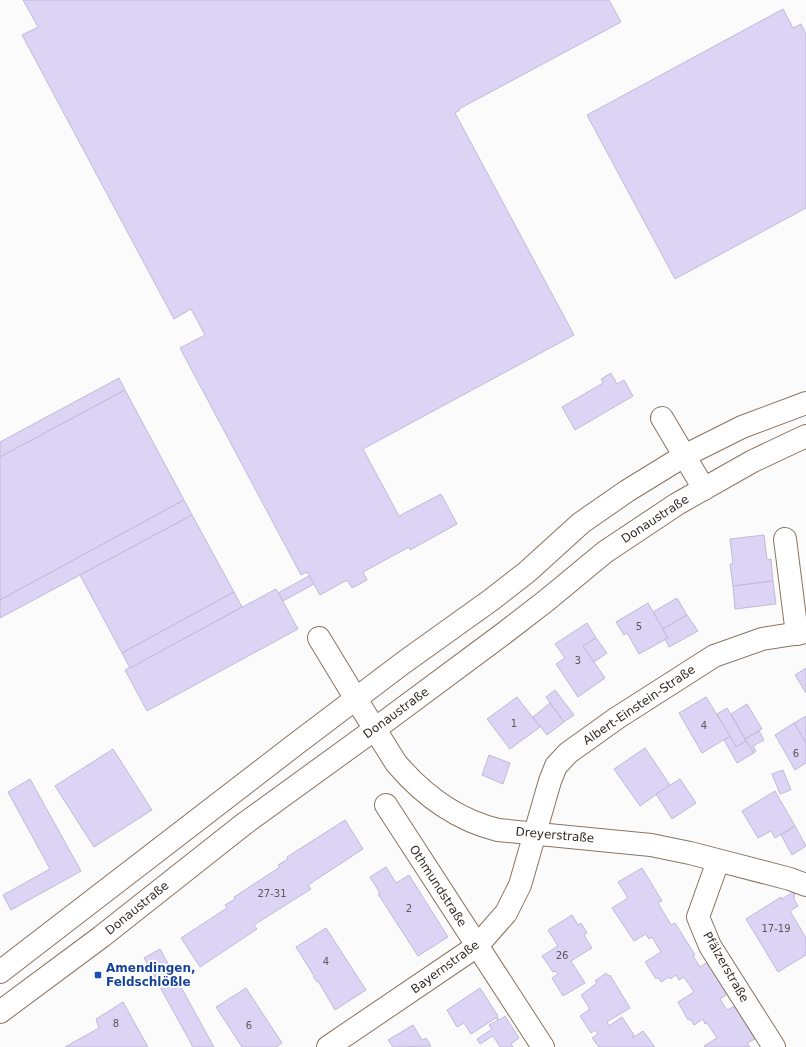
<svg xmlns="http://www.w3.org/2000/svg" width="806" height="1047" viewBox="0 0 806 1047" font-family="'DejaVu Sans',sans-serif">
  <rect width="100%" height="100%" fill="#fbfbfb"/>
  <g fill="#dcd4f5" stroke="#c1b9d8">
    <polygon points="23,0 609,0 621,22 459,109 460,110 455,113 574,335 363,449 399,516 441,494 457,524 410,550 409,547 363,572 367,580 352,588 347,580 320,595 307,572 301,575 180,348 205,335 191,309 174,319 22,35 38,27"/>
    <polygon points="783,9 793,28 801,24 806,34 806,208 675,279 587,115"/>
    <polygon points="611,373 617,384 624,380 633,396 575,430 562,407 603,383 601,379"/>
    <polygon points="119,378 125,390 0,457 0,442"/>
    <polygon points="125,390 184,500 0,600 0,457"/>
    <polygon points="184,500 192,515 0,618 0,600"/>
    <polygon points="192,515 234,592 122,653 80,575"/>
    <polygon points="764,535 767,560 771,559 773,581 733,586 730,564 733,564 730,539"/>
    <polygon points="309,576 314,584 283,601 278,593"/>
    <polygon points="773,581 776,604 735,609 733,586"/>
    <polygon points="276,589 298,629 147,711 125,670"/>
    <polygon points="234,592 242,607 130,668 122,653"/>
    <polygon points="677,598 687,615 663,629 653,612"/>
    <polygon points="648,603 668,638 639,654 627,633 624,635 616,622"/>
    <polygon points="687,615 698,631 669,647 665,639 668,638 663,629"/>
    <polygon points="587,623 596,638 583,646 605,678 578,697 556,664 565,658 555,644"/>
    <polygon points="596,638 607,653 594,662 583,646"/>
    <polygon points="806,668 806,693 795,675"/>
    <polygon points="555,690 574,715 564,722 546,697"/>
    <polygon points="517,697 540,727 510,749 487,719"/>
    <polygon points="706,697 730,736 702,753 679,713"/>
    <polygon points="550,703 564,722 547,735 533,717"/>
    <polygon points="747,704 762,729 745,739 731,714"/>
    <polygon points="727,708 746,741 736,747 717,714"/>
    <polygon points="806,716 806,743 794,723"/>
    <polygon points="794,723 806,743 806,763 795,770 775,735"/>
    <polygon points="759,731 764,740 753,746 756,751 754,753 745,739"/>
    <polygon points="730,736 736,747 746,741 754,753 737,763 724,740"/>
    <polygon points="645,748 670,785 640,806 614,769"/>
    <polygon points="113,749 152,810 94,847 55,786"/>
    <polygon points="489,755 510,763 503,784 482,775"/>
    <polygon points="783,770 791,790 780,794 772,774"/>
    <polygon points="30,779 81,871 11,910 3,895 50,869 8,792"/>
    <polygon points="680,779 696,803 672,819 656,794"/>
    <polygon points="775,791 795,826 775,838 771,831 758,838 742,811"/>
    <polygon points="345,820 363,849 308,885 311,889 254,925 257,929 200,967 181,938 227,908 225,905 235,899 234,897 280,867 278,865 288,859 287,857"/>
    <polygon points="795,826 806,846 792,855 781,835"/>
    <polygon points="386,867 396,883 409,875 448,937 418,956 378,894 380,893 370,877"/>
    <polygon points="642,868 662,901 658,903 671,925 675,923 695,955 693,956 700,967 708,962 728,994 720,999 727,1010 735,1006 755,1039 747,1043 750,1047 705,1047 704,1046 717,1038 707,1023 705,1024 703,1019 694,1025 690,1019 688,1020 678,1002 694,992 684,977 679,980 676,975 670,979 669,977 661,982 658,977 656,979 645,962 661,952 652,937 649,939 646,934 634,941 612,908 628,898 618,882"/>
    <polygon points="795,891 794,899 798,906 790,911 806,938 806,955 778,972 746,919 781,897 782,899"/>
    <polygon points="572,915 578,925 581,923 587,933 584,935 585,937 592,948 571,961 585,983 563,996 552,978 558,974 555,971 553,972 542,956 558,946 548,930"/>
    <polygon points="326,928 366,990 335,1010 318,981 317,982 313,976 314,976 296,947"/>
    <polygon points="160,949 214,1047 193,1047 144,958"/>
    <polygon points="606,973 608,976 610,975 630,1008 607,1022 609,1026 622,1017 634,1035 632,1038 643,1031 655,1047 599,1047 592,1038 598,1034 595,1030 591,1033 580,1016 590,1009 581,995 597,983 595,981"/>
    <polygon points="246,988 282,1043 276,1047 242,1047 216,1007"/>
    <polygon points="480,988 498,1016 497,1017 499,1020 505,1016 519,1038 511,1044 513,1047 500,1047 493,1036 480,1044 477,1039 492,1029 489,1025 498,1020 496,1018 471,1034 464,1023 457,1027 447,1010"/>
    <polygon points="123,1002 148,1047 65,1047 99,1028 96,1019"/>
    <polygon points="413,1025 422,1040 426,1038 431,1046 393,1047 388,1040"/>
  </g>
  <g fill="none" stroke-linecap="round" stroke-linejoin="round">
    <g stroke="#8c735d" stroke-width="24">
      <g id="minor">
        <polyline points="662,418 704,489"/>
        <polyline points="785,539 797,634"/>
        <path d="M319 638 356 699 396 763C423 795 457 820 498 830L651 845 690 853 790 879 806 885"/>
        <polyline points="386,805 543,1047"/>
        <polyline points="718,861 698,917 710,946 774,1047"/>
        <polyline points="0,972 292,747 403,663 491,600 527,572 581,523 627,491 684,456 742,427 806,403"/>
        <polyline points="0,1012 101,937 244,824 375,729 503,634 547,600 605,552 677,504 753,461 806,436"/>
        <polyline points="328,1047 477,946 506,913 520,885 550,781 556,766 568,753 617,718 714,656 762,639 806,632"/>
      </g>
    </g>
    <use href="#minor" stroke="#fff" stroke-width="22"/>
  </g>
  <rect fill="#1a4fb4" stroke="#fff" stroke-width="1.5" x="94" y="971" width="8" height="8" rx="2"/>
  <g text-anchor="middle" dominant-baseline="central" stroke-width="3.5" stroke-linejoin="round" paint-order="stroke">
    <g font-size="10" fill="#5f5557">
      <text x="639" y="626">5</text>
      <text x="578" y="660">3</text>
      <text x="514" y="723">1</text>
      <text x="704" y="725">4</text>
      <text x="796" y="753">6</text>
      <text x="272" y="893">27-31</text>
      <text x="409" y="908">2</text>
      <text x="776" y="928">17-19</text>
      <text x="562" y="955">26</text>
      <text x="326" y="961">4</text>
      <text x="116" y="1023">8</text>
      <text x="249" y="1025">6</text>
    </g>
    <g font-size="12" fill="#352b22" stroke="#fff">
      <text transform="translate(655 519) rotate(-33)">Donaustraße</text>
      <text transform="translate(639 705) rotate(-34)">Albert-Einstein-Straße</text>
      <text transform="translate(396 713) rotate(-36)">Donaustraße</text>
      <text transform="translate(555 835) rotate(5)">Dreyerstraße</text>
      <text transform="translate(438 886) rotate(57)">Othmundstraße</text>
      <text transform="translate(137 908) rotate(-39)">Donaustraße</text>
      <text transform="translate(445 967) rotate(-36)">Bayernstraße</text>
      <text transform="translate(726 967) rotate(60)">Pfälzerstraße</text>
    </g>
    <g font-size="12" font-weight="bold" fill="#164399" stroke="#fff" text-anchor="start">
      <text x="106" y="968">Amendingen,<tspan x="106" dy="14">Feldschlößle</tspan></text>
    </g>
  </g>
</svg>
